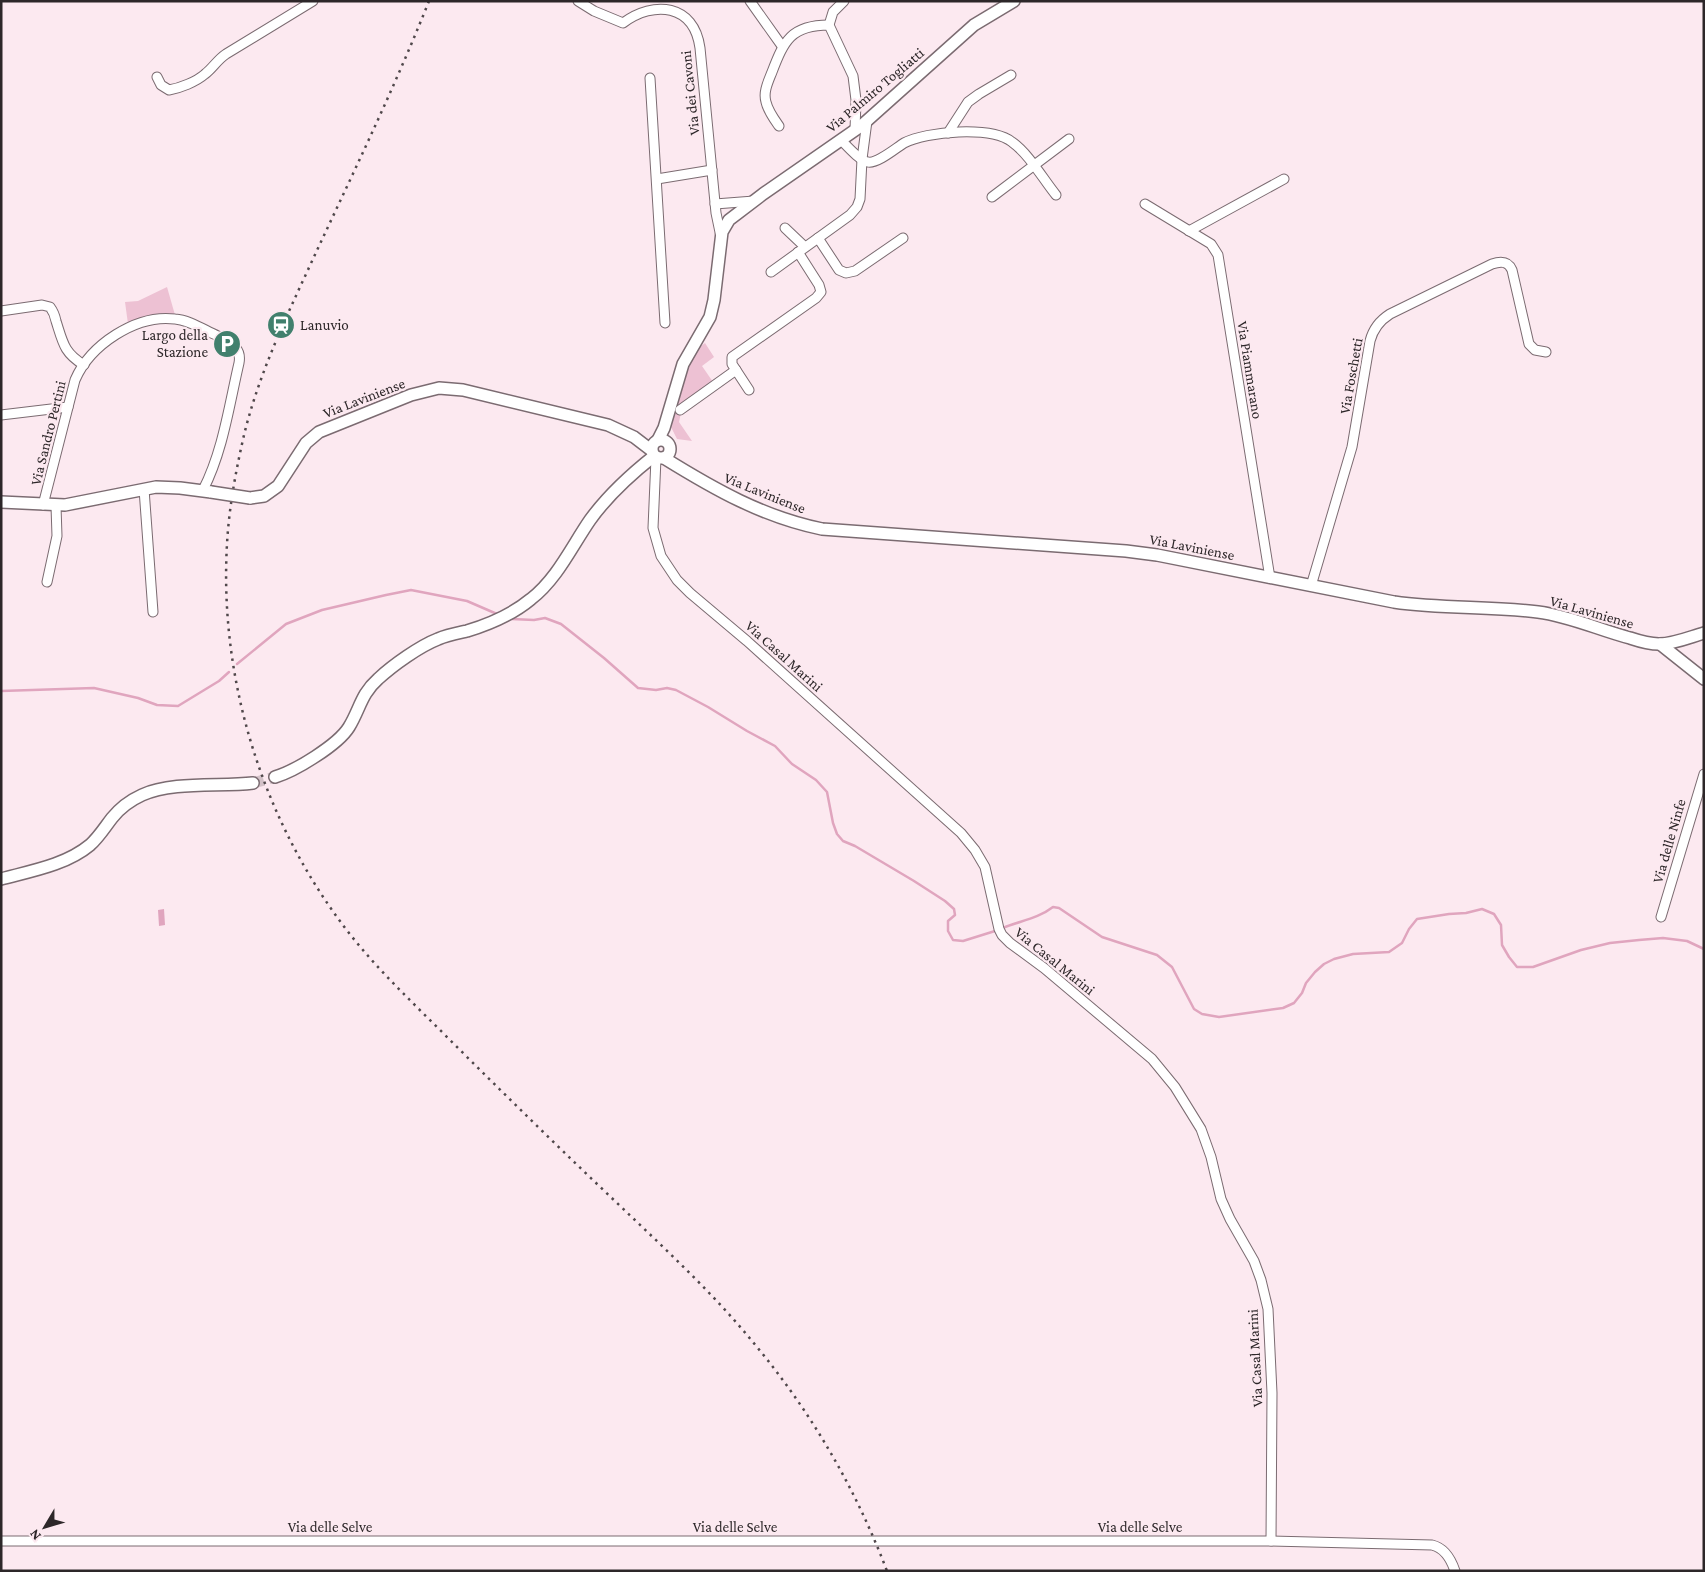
<svg xmlns="http://www.w3.org/2000/svg" width="1705" height="1572" viewBox="0 0 1705 1572" font-family="'Crimson Pro',serif">
  <rect width="100%" height="100%" fill="#fce9f0"/>
  <g fill="#edc1d3">
    <polygon points="167,287 175,315 128,324 125,302 138,301"/>
    <polygon points="705,343 714,357 702,366 713,382 683,404 679,422 692,441 677,439 671,427 685,370 695,351"/>
  </g>
  <polygon fill="#e0a5be" points="164,909 165,925 159,926 158,910"/>
  <g fill="none" stroke-linecap="round" stroke-linejoin="round">
    <g stroke="#e0a5be" stroke-width="2.5">
      <polyline points="512,619 534,620 545,618 561,624 604,658 638,688 656,690 667,688 676,690 708,707 747,731 775,746 792,764 816,780 827,792 833,823 837,834 843,841 855,846 914,881 945,901 954,909 955,915 948,921 948,931 953,940 963,941 995,931"/>
      <polyline points="237,664 286,624 322,610 386,595 411,590 467,601 497,614"/>
      <polyline points="1,691 94,688 138,698 157,705 178,706 219,681 229,672"/>
      <path d="M1003 928C1020 921 1039 918 1053 907L1059 908 1102 937 1157 955 1172 967 1194 1009 1202 1014 1219 1017 1283 1008 1294 1003 1302 993 1306 983 1315 972 1324 964 1334 959 1353 954 1389 952 1402 943 1409 929 1417 919 1449 914 1466 913 1482 909 1494 914 1501 925 1502 945 1509 957 1517 967H1533L1581 950 1610 943 1639 940 1663 938 1687 941 1704 949"/>
    </g>
    <polyline stroke="#d3c2c8" stroke-width="11" stroke-dasharray="11 5.5" stroke-linecap="butt" points="253,783 275,777"/>
    <g stroke="#7b6b71" stroke-width="11">
      <g id="minor">
        <path d="M578 1 594 11 623 23C654 0 694 4 700 48L716 213 721 237"/>
        <polyline points="750,1 782,46"/>
        <polyline points="829,25 833,12 844,1"/>
        <path d="M157 77 161 85 169 90C180 88 196 82 205 74 213 68 217 60 226 54L313 1"/>
        <polyline points="650,78 665,323"/>
        <path d="M779 126C774 119 768 111 766 102 763 92 768 82 772 72 784 41 791 25 829 25L853 76 856 100 855 130"/>
        <polyline points="948,133 968,102 979,94 1011,75"/>
        <path d="M841 140C847 146 860 161 868 162 877 164 896 148 904 143 927 131 991 126 1012 142 1029 154 1043 179 1056 195"/>
        <polyline points="657,179 712,170"/>
        <polyline points="992,197 1069,139"/>
        <polyline points="715,204 754,201"/>
        <polyline points="1145,204 1211,244 1218,255 1270,578"/>
        <polyline points="785,228 805,247"/>
        <polyline points="1189,231 1284,179"/>
        <polyline points="818,238 839,270 846,273 855,271 903,238"/>
        <polyline points="771,272 850,215 857,207 860,199 862,159 867,121"/>
        <path d="M1 311 42 305 50 307C53 311 55 316 56 321 63 343 64 353 84 365"/>
        <polyline points="749,390 732,364 732,357 816,298 821,292 819,285 798,252"/>
        <polyline points="680,410 736,370"/>
        <polyline points="1,415 68,407"/>
        <polyline points="656,458 653,528 661,556 677,580 690,593 747,641 961,833 975,850 985,867 999,929 1002,935 1010,943 1044,968 1152,1059 1175,1087 1201,1129 1211,1157 1221,1199 1230,1219 1254,1261 1261,1280 1268,1309 1272,1393 1271,1541"/>
        <polyline points="144,489 153,612"/>
        <path d="M43 505 75 380C90 345 136 314 175 319 190 320 204 330 218 336 230 343 242 347 239 363 229 406 223 451 203 490"/>
        <polyline points="47,582 57,536 56,506"/>
        <path d="M1311 586 1352 447 1370 341C1373 329 1379 321 1390 314L1492 264C1501 261 1508 261 1512 270L1529 344 1535 350 1546 352"/>
        <polyline points="1661,917 1704,774"/>
        <path d="M1 1541H1271L1432 1545C1445 1548 1451 1559 1455 1571"/>
      </g>
    </g>
    <g stroke="#7b6b71" stroke-width="14">
      <g id="tertiary">
        <circle cx="661" cy="449" r="9"/>
        <polyline points="658,440 664,428 683,364 710,317 714,300 722,232 729,220 763,194 861,126 974,25 1014,1"/>
        <path d="M664 458C714 489 763 517 822 529L1126 551 1157 555 1394 602C1442 609 1491 606 1538 612 1570 616 1599 630 1630 638 1639 641 1649 644 1659 644 1674 644 1690 637 1704 633"/>
        <polyline points="250,498 264,496 278,486 306,443 319,432 411,395 439,388 463,390 608,425 634,437 651,450"/>
        <polyline points="1,502 65,505 156,487 180,488 211,492"/>
        <polyline points="1660,644 1704,679"/>
        <path d="M275 777C295 771 338 745 349 727 360 709 361 694 378 679 393 665 420 646 438 639 447 635 458 633 467 631 490 624 513 614 531 599 557 579 572 546 590 520 608 495 630 475 654 456"/>
        <path d="M1 879C31 871 66 865 90 845 99 837 105 827 112 818 120 808 131 800 142 795 173 781 220 787 253 783"/>
      </g>
    </g>
    <use href="#minor" stroke="#fff" stroke-width="9"/>
    <use href="#tertiary" stroke="#fff" stroke-width="11"/>
    <path stroke="#4f474a" stroke-width="2.5" stroke-dasharray="2.5 5" stroke-linecap="butt" d="M429 1C396 84 357 165 319 246 291 307 260 369 244 435 236 470 229 507 227 544 219 682 264 824 349 933 378 970 411 1001 444 1034 501 1091 558 1147 616 1202 663 1247 711 1291 752 1341 810 1410 855 1487 887 1571"/>
    <g stroke="#7b6b71" stroke-width="14" stroke-linecap="butt">
      <polyline id="tertiary-bridge" points="211,492 250,498"/>
    </g>
    <use href="#tertiary-bridge" stroke="#fff" stroke-width="11"/>
  </g>
  <defs>
    <g id="station-disc" transform="scale(1.4375)"><circle r="9.5" fill="#41806d" stroke="#fce9f0"/><path d="M-3-6H3Q5-6 5-4V2Q5 4 3 4L4.5 6H3L1.5 4h-3L-3 6H-4.5L-3 4Q-5 4-5 2V-4Q-5-6-3-6ZM-3.5-4v3h7v-3ZM-3.5 1v1.5H-2V1ZM2 1v1.5H3.5V1Z" fill="#fff"/></g>
    <g id="parking-disc" transform="scale(1.4375)"><circle r="9.5" fill="#41806d" stroke="#fce9f0"/><path d="M-3.5-5.5H1a3.5 3.5 0 0 1 0 7H-1V5.5H-3.5ZM-1-3.4V-.6H.8a1.4 1.4 0 0 0 0-2.8Z" fill="#fff"/></g>
  </defs>
  <g fill-rule="evenodd">
    <use href="#station-disc" x="281" y="325"/>
    <use href="#parking-disc" x="227" y="344"/>
  </g>
  <g text-anchor="middle" dominant-baseline="central" stroke-width="4.5" stroke-linejoin="round" paint-order="stroke">
    <g font-size="15" fill="#2d2729" stroke="#fce9f0">
      <text transform="translate(875 90) rotate(-40)">Via Palmiro Togliatti</text>
      <text transform="translate(690 93) rotate(-96)">Via dei Cavoni</text>
      <text transform="translate(1250 370) rotate(81)">Via Piammarano</text>
      <text transform="translate(1351 376) rotate(-80)">Via Foschetti</text>
      <text transform="translate(364 398) rotate(-21)">Via Laviniense</text>
      <text transform="translate(48 433) rotate(-76)">Via Sandro Pertini</text>
      <text transform="translate(765 493) rotate(22)">Via Laviniense</text>
      <text transform="translate(1192 547) rotate(11)">Via Laviniense</text>
      <text transform="translate(1592 612) rotate(16)">Via Laviniense</text>
      <text transform="translate(784 656) rotate(42)">Via Casal Marini</text>
      <text transform="translate(1669 841) rotate(-74)">Via delle Ninfe</text>
      <text transform="translate(1055 961) rotate(39)">Via Casal Marini</text>
      <text transform="translate(1255 1358) rotate(-93)">Via Casal Marini</text>
      <text x="330" y="1527">Via delle Selve</text>
      <text x="735" y="1527">Via delle Selve</text>
      <text x="1140" y="1527">Via delle Selve</text>
    </g>
    <g font-size="15" fill="#2d2729" stroke="#fce9f0" text-anchor="start">
      <text x="300" y="325">Lanuvio</text>
      <text x="208" y="335" text-anchor="end">Largo della<tspan x="208" dy="17">Stazione</tspan></text>
    </g>
  </g>
  <rect width="1705" height="1572" fill="none" stroke="#2d2729" stroke-width="5"/>
  <g transform="translate(45 1527) rotate(232)" stroke="#fce9f0" stroke-width="4" paint-order="stroke">
  <path d="M0-4L9 19L0 12L-9 19Z" fill="#2d2729"/>
  <text y="-8" font-size="14" font-weight="bold" text-anchor="middle" fill="#2d2729">N</text>
  </g>
</svg>
